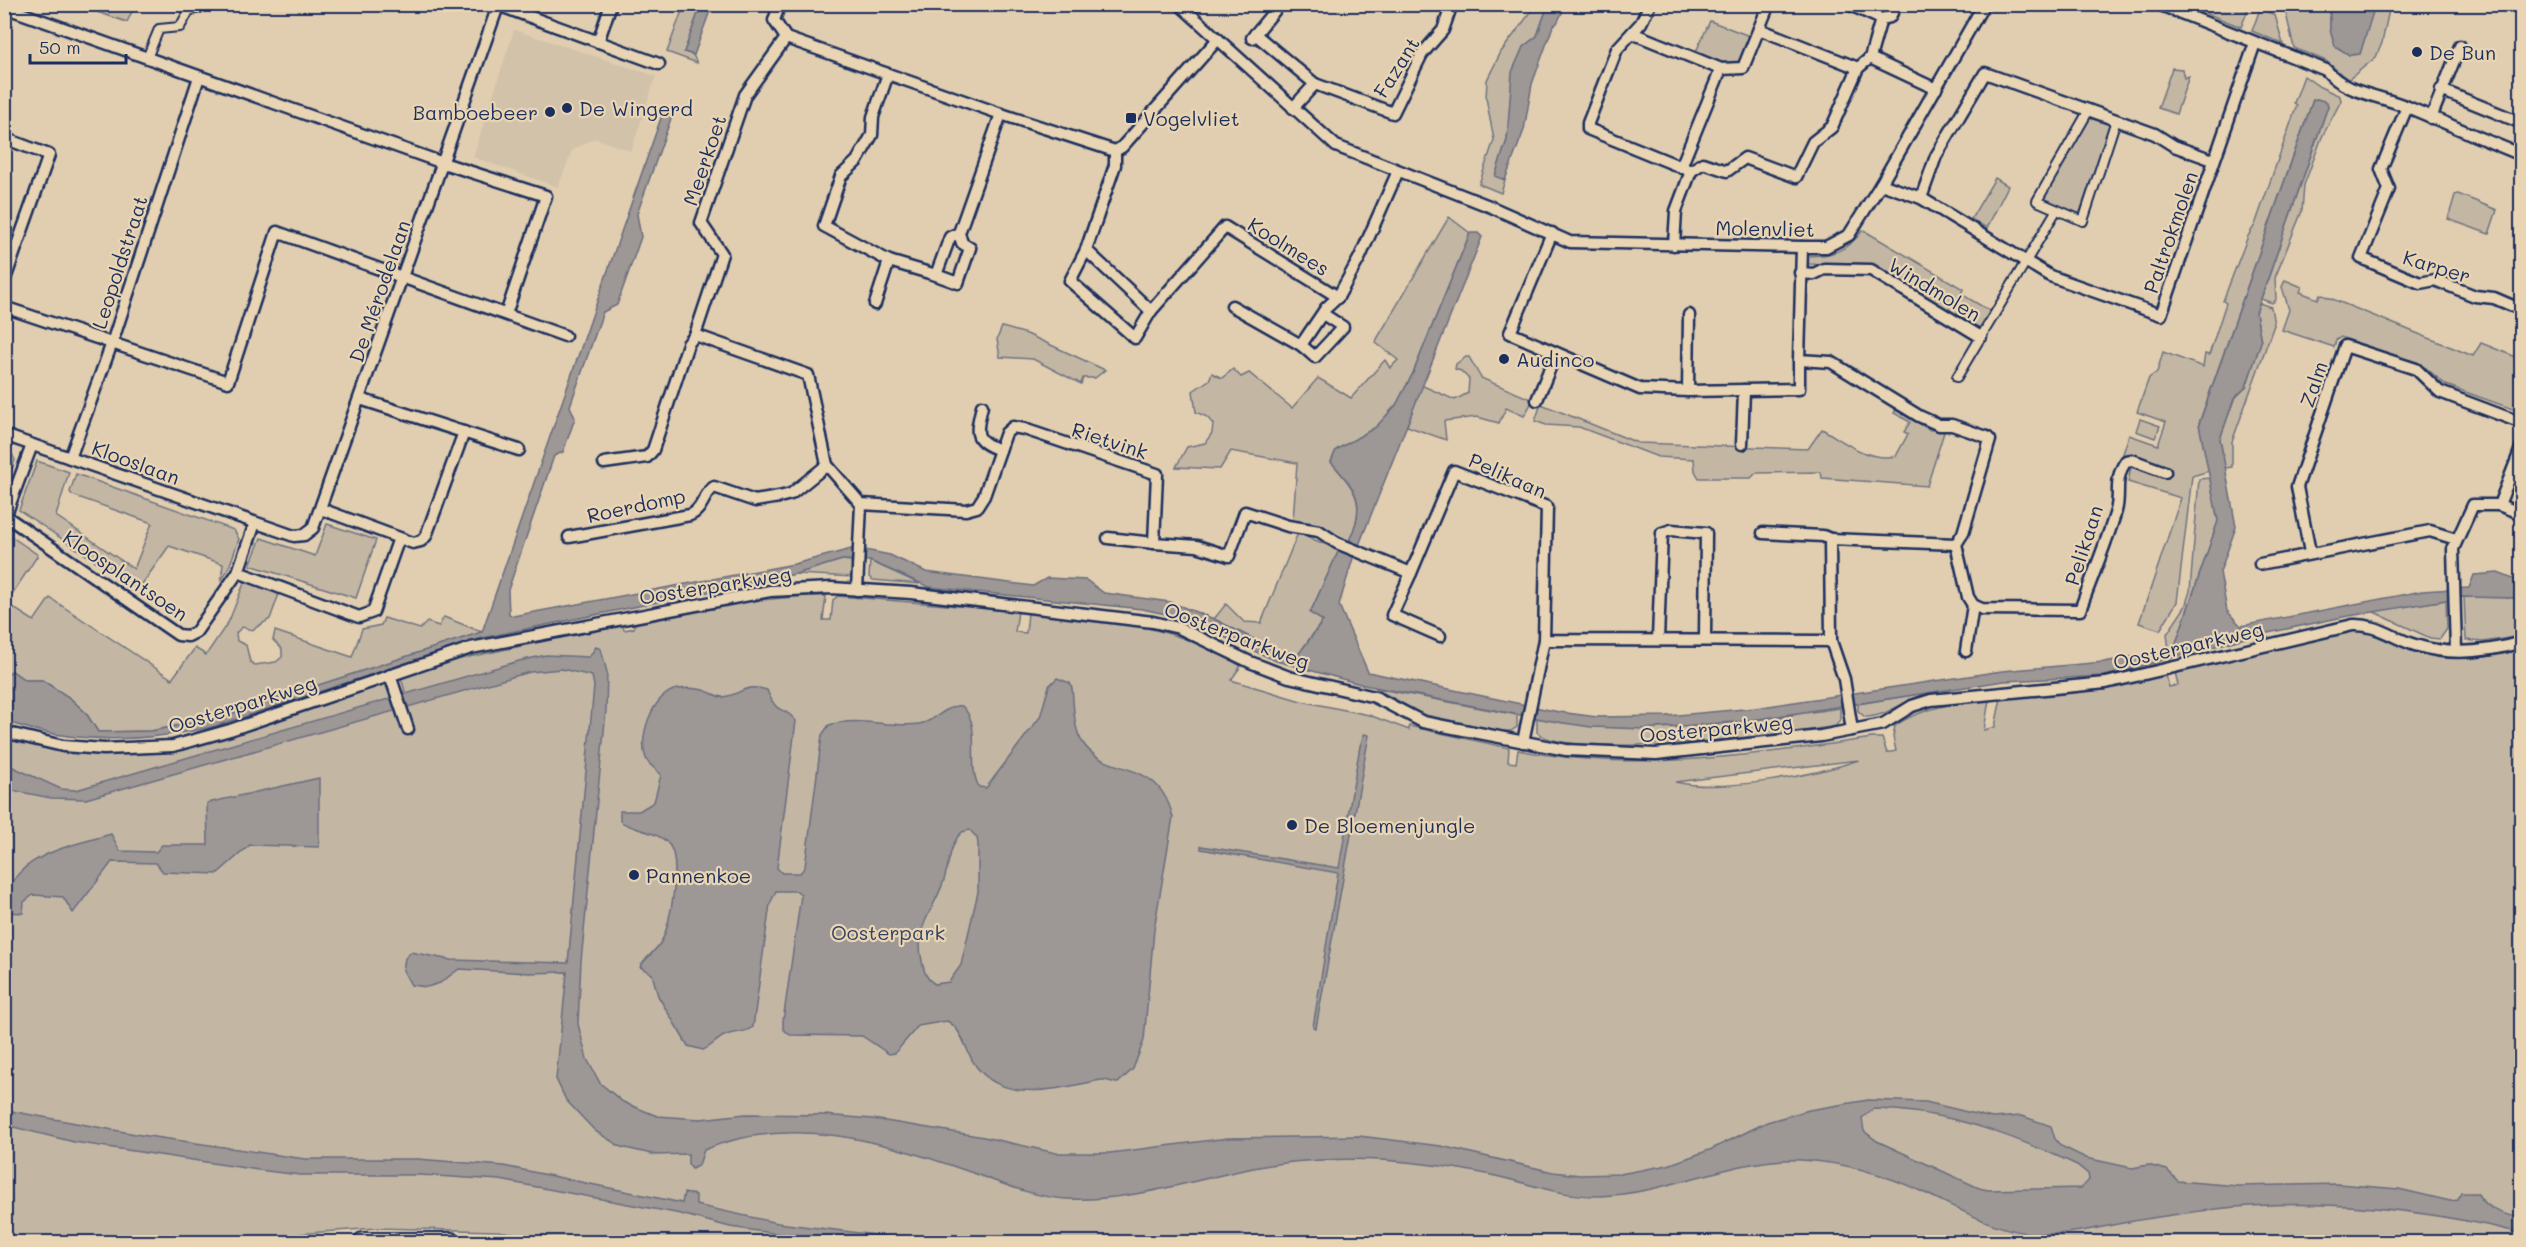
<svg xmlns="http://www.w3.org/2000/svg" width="2526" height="1247" viewBox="0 0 2526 1247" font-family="Mali,sans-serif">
  <rect width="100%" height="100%" fill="#e1ceb0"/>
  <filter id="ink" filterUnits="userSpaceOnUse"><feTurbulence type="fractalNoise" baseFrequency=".0167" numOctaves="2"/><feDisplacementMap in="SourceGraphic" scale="12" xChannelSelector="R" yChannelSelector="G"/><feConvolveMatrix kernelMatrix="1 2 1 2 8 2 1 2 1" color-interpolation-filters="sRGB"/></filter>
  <g filter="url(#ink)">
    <polygon fill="#d2c2aa" points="514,30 656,76 631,151 594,138 572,151 558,187 473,157"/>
    <g fill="#c3b7a4" stroke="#6f7381" stroke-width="1.5" fill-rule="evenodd">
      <polygon points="76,5 135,5 127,22"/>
      <polygon points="684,5 701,5 684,52 693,55 697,63 667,52"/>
      <polygon points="1536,5 1548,5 1537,36 1523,47 1511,92 1507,140 1495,176 1505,180 1501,193 1479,184 1494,140 1486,98 1487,80 1501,52"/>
      <polygon points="2185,5 2233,5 2248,10 2241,27"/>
      <polygon points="2284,5 2330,5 2330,29 2335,46 2350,55 2360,54 2372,12 2372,5 2390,5 2382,43 2376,57 2348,80 2326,61 2294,48"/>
      <polygon points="2260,9 2275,15 2283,44 2252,31"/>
      <polygon points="1710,21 1752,37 1736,74 1693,58"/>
      <polygon points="2172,68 2182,69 2184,78 2189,76 2176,114 2158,108"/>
      <polygon points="2304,76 2320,87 2340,96 2341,101 2322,137 2304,185 2302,211 2275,278 2276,300 2272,303 2261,299 2328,106 2326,102 2317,99 2313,100 2199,423 2209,471 2192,476 2177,602 2160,630 2139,623 2181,498 2128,482 2131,467 2165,477 2167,467 2134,456 2122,457 2129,435 2158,445 2166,422 2137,412 2149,378 2157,372 2163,352 2203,367 2205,354 2209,355 2226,303 2223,301 2248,236 2255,225 2297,105 2294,103"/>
      <polygon points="2090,118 2110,125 2079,215 2041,198"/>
      <polygon points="1995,178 2008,186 1987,228 1971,219"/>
      <polygon points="2458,194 2497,210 2489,234 2448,219 2455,195"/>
      <path d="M1449 217 1470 233 1413 373 1396 405 1376 427 1336 450 1331 462C1356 491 1367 503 1349 541L1311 524 1293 521 1297 463 1231 451 1220 469 1176 467 1187 447 1205 443 1212 433 1213 424 1207 417 1196 412 1193 391 1209 380 1212 373 1222 378 1233 369 1241 377 1249 373 1292 408 1318 378 1351 398 1385 360 1390 368 1398 360 1376 343 1377 339Z"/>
      <path d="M1863 230 1963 289 1961 294 1990 311 1979 328 1871 265 1807 264V256C1832 256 1847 251 1863 230Z"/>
      <polygon points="2285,280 2302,287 2300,292 2318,299 2320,294 2473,356 2481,343 2521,359 2521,412 2446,385 2426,368 2341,337 2336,340 2334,347 2282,330 2289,310 2282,287"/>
      <polygon points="2259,303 2271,307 2274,325 2232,442 2232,467 2225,468 2220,439 2234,399 2246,387 2261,342 2256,313"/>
      <polygon points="1002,327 1027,334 1105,370 1095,378 1083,378 1081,384 1033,359 1000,357 997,339"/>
      <polygon points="1466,357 1469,357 1481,378 1533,400 1524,416 1506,408 1499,423 1477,417 1444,421 1446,440 1407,426 1421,385 1455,400 1468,393 1469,379 1461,371 1455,369 1456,364"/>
      <path d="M1541 404 1638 443 1808 449 1822 429C1845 442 1868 462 1896 456L1908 434 1904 432 1910 422 1894 413 1896 410 1930 430 1945 429 1927 486 1822 478 1821 472 1756 473 1751 478H1699L1695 471 1694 459 1658 457 1579 427 1546 425 1535 421Z"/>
      <polygon points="2140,419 2160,426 2155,438 2136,431"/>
      <polygon points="5,449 11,452 15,460 6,488"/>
      <polygon points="37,461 69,472 56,516 134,569 152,523 72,495 70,492 76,474 234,530 239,539 228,570 221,580 223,564 169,546 138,590 19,510"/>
      <polygon points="2210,478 2218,521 2175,646 2169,650 2167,634 2185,607 2190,591 2199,479"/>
      <polygon points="327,524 376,540 356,598 250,565 261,538 315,556"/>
      <polygon points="1298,533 1339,550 1310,613 1323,620 1298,655 1275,650 1214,619 1226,604 1244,622 1261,623"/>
      <polygon points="9,535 38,555 6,603 34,621 50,598 172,679 195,648 206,655 229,621 245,581 280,591 270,619 252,630 242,627 236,633 237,641 246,645 250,662 255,665 276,662 282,657 282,649 273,640 275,631 352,657 362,629 381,625 384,618 420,629 427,622 439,626 444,617 482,632 217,718 151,731 98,732 86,713 70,698 42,680 25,680 12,671 5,675 4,541"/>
      <polygon points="842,560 851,561 853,577 796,574"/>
      <polygon points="870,561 920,584 873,580 869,577"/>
      <path d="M807 596H826L823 620H831L833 600 838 596 1018 611 1015 632 1026 633 1028 613C1107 620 1172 623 1241 666L1231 680 1301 701 1369 715 1409 730V726L1509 748 1508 762 1516 763 1518 750C1635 773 1755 755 1872 738H1882L1887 753 1896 751 1893 737 1895 726C1921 707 1957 703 1989 700L1984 730 1995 727 2001 698 2080 692 2166 675 2169 687 2178 685 2175 672 2222 659 2356 630H2367L2430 653 2485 657 2521 650V1242H577L497 1231 377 1228 308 1233 249 1242H5V737C141 781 257 727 385 683L390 697 405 691 401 678 464 658 623 625 624 630 634 628 635 623 750 601ZM1859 760C1812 776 1722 793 1675 782Z"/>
      <polygon points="2464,597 2521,598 2521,636 2483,642 2466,640"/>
      <polygon points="2446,600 2447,629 2440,639 2430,638 2372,611"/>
      <polygon points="1375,688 1517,715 1517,727 1511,731 1501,731 1421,714"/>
      <path d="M1930 692C1907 698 1888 717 1865 717L1858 711V704Z"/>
      <path d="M1840 708V719L1836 726C1793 734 1562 761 1537 732V718C1638 739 1740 723 1840 708Z"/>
    </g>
    <g fill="#9d9795" stroke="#696d7f" stroke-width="1.5" fill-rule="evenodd">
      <polygon points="701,5 712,5 694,55 684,52"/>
      <polygon points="1548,5 1566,5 1557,23 1553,26 1532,84 1524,130 1505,180 1495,176 1507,140 1512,72 1523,47 1537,36"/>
      <polygon points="2330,5 2372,5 2373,12 2360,54 2349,55 2335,46 2330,29"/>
      <path d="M2317 99 2327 102 2328 106 2256 313 2261 342 2246 387 2234 399 2220 439 2236 527 2220 572 2227 611 2241 626 2422 591 2469 588 2474 575 2498 573 2521 582V598L2464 597 2343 617 2249 637 2105 676 2004 681 1746 721 1644 729 1591 727 1557 722 1364 685 1276 661 1180 617 1142 609 929 587 870 561 842 560 796 574 482 638 216 726C146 742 74 746 5 721V676L12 671 25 680H42L70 698 86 713 98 732 151 731 217 718 482 632 662 115V109L673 113 637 214 641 237 617 305 603 312 570 406 575 418 563 452 554 456 508 590 509 614 513 616 794 564 855 548 890 555 926 572 1033 586 1047 578 1086 580 1104 593 1170 602 1214 619 1275 650 1298 655 1323 621 1310 613 1339 550 1354 555 1339 605 1368 672 1559 712 1597 717 1667 716 1755 708 2002 671 2104 662 2169 650 2175 646 2218 521 2199 424 2313 100Z"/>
      <path d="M1470 233H1478L1482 237 1359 545 1349 541C1367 503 1357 491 1331 462L1336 450 1376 427 1396 405 1413 373Z"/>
      <path d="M596 647 601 649 607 672 606 711 581 961 578 1024 587 1059 600 1083 623 1102 657 1116 700 1119 746 1114 824 1115 873 1119 984 1137 1056 1153H1110L1228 1138 1359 1136 1441 1146 1553 1172 1580 1175 1620 1174 1668 1165 1712 1149 1767 1122 1809 1110 1868 1100 1926 1102 1992 1118 2022 1116 2051 1126 2055 1139 2061 1146 2086 1158 2132 1168 2148 1165 2167 1170 2178 1181 2238 1186 2338 1184 2399 1189 2450 1201 2458 1200 2461 1193H2477C2488 1210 2502 1214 2521 1218V1233C2423 1209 2317 1198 2216 1209 2185 1213 2154 1217 2123 1223 2096 1228 2068 1235 2040 1234 1999 1233 1964 1211 1927 1194 1889 1176 1844 1162 1801 1160 1733 1157 1669 1194 1600 1196 1564 1197 1534 1185 1500 1177 1437 1163 1369 1156 1305 1161 1224 1166 1148 1203 1066 1199 1032 1197 999 1182 967 1171 883 1141 791 1114 704 1150L699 1165 692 1169 688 1164V1154L656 1155 621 1147 595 1131 566 1100 556 1079 567 972 529 973 459 969 440 983 427 987 411 985 403 970 405 958 411 952 451 960 568 963 594 686 592 676 562 669 530 672 86 799 51 798 5 789 4 763 61 789 76 790 519 661 546 655 589 657ZM1873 1109C1946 1110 2011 1135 2077 1165L2088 1174 2089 1180 2081 1188 1988 1190 1979 1188 1877 1141 1864 1131 1862 1118Z"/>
      <path d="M1057 678 1070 683 1072 688C1074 705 1073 729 1083 743 1107 779 1157 754 1173 817L1154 930 1144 1040 1133 1069 1118 1083C1112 1083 1108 1079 1101 1080 1065 1087 1012 1103 982 1073 965 1058 966 1031 947 1021L918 1026 895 1053 889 1054 862 1036 790 1035 783 1029V1021L801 895 797 891H776L770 904 753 1027C744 1034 734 1031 724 1036 716 1040 711 1047 703 1050L688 1046 658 996 652 974 640 967C645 958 655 952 661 942 671 925 681 863 670 846 659 830 635 832 620 821V811H639L654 802 661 775C657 770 651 766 648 762 635 743 652 692 678 689 686 688 698 688 706 691 713 693 716 697 723 697 743 694 744 683 767 690 778 718 783 704 796 721L777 868 782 873H800L805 867 822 735 829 725C858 716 890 728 919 724 935 722 947 704 962 706 983 725 966 764 979 787L986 788 1040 717 1049 686ZM970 830 977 838 978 844V892L961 965 949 982 935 984C926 979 924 971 922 961 914 926 932 914 943 883 949 867 949 844 962 832Z"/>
      <polygon points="1364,734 1369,735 1316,1028 1313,1027 1338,873 1201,849 1201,846 1339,868 1360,746"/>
      <path d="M319 778V847L250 845 217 874 163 872 156 863 112 862 73 913 63 897 33 895 24 902 23 913 5 912C4 856 68 847 111 834L120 851 156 852 162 845H208L207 803Z"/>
      <polygon points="5,1110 141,1135 305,1159 418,1159 504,1166 682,1203 684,1193 696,1195 696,1205 778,1223 933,1242 834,1242 730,1227 681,1214 500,1180 420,1175 300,1175 258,1170 74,1142 5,1125"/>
    </g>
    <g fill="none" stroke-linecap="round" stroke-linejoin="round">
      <g stroke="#1b2f5e" stroke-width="12">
        <g id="pedestrian">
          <polyline points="147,58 159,29 180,27 189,11 202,7 203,4"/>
          <polyline points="2089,110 2037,201 2083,221 2116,120"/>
          <polyline points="1957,377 2056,211"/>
        </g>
      </g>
      <g stroke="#1b2f5e" stroke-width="15">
        <g id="minor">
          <polyline points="495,4 659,64"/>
          <polyline points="780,4 774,20 786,38"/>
          <polyline points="1179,4 1336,146 1489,206 1570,242 1802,247 1826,247 1849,235 1881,184 1984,4"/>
          <polyline points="1650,4 1641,23 1617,49 1588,123 1588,129 1691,171 1676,211 1674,245"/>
          <polyline points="1848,4 1881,19 1870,58 1936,89"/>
          <path d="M2158 4 2326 70C2345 93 2378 95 2405 106 2444 122 2482 139 2522 155"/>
          <polyline points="4,7 443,163 546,196 506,314"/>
          <polyline points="1881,19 1890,17 1896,4"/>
          <polyline points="1759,29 1858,68"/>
          <polyline points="1632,33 1721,69"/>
          <polyline points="1255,34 1315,84"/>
          <polyline points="1252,38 1280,4"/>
          <polyline points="598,42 611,4"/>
          <polyline points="2441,90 2522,123"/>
          <polyline points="2407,107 2381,169 2389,189 2361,258 2420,283 2435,280 2475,296 2494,298 2522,310"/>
          <polyline points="1293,108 1315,84 1393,113 1422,54 1443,30 1452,4"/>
          <polyline points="2431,118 2460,46"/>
          <polyline points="4,138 49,155 4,282"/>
          <polyline points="1115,151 1115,165 1086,250 1070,281 1135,338 1151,311"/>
          <polyline points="1681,167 1721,69 1743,68 1769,4"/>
          <polyline points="1691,171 1703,163 1727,171 1745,158 1796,177 1813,142 1832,127 1858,68 1870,58"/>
          <polyline points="1881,184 1921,198 2050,276 2161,315 2255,43"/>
          <polyline points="1921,198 1936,156 1985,73 2155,134 2174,146 2213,160"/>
          <polyline points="959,233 962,243 970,248 958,283 936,275 950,237 959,233 1001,114"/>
          <polyline points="1552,233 1510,333 1640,389 1688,391 1799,389 1799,360"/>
          <polyline points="1802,247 1799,360 1831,362 1919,416 1939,425 1952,425 1987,437 1990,440 1963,533 1956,544 1830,539 1831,641 1844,679 1852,730"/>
          <polyline points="1086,250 1151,311 1225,227 1338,297"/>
          <polyline points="889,261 936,275"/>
          <polyline points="1800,273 1814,274 1824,269 1871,270 1981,337"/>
          <polyline points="875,304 889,261 824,226 841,176 857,161 872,135 873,117 888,74"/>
          <polyline points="1232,306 1301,345 1326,308 1338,297 1360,257 1398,171"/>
          <polyline points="4,307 228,382 277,232 565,336"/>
          <polyline points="1301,345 1315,357 1343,327 1323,314"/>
          <polyline points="1688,391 1689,315"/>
          <polyline points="360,399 519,450"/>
          <polyline points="1537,400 1556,353"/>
          <path d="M982 406C976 433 972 440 1000 450"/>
          <polyline points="4,435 294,536 304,535 313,528 498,6"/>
          <polyline points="1742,444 1744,390"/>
          <polyline points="70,458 112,343 199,77"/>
          <polyline points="604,463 647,457 653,450 688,344 695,335"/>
          <polyline points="861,504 966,510 977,507 984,496 1006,433 1013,427 1024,429 1157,474 1154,543 1197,546 1229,556 1245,512 1288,526 1319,531 1337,543 1411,573 1454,471 1547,507 1544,640 1831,641"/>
          <polyline points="2499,505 2522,446"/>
          <polyline points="321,509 413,543 421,541 426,536 464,432"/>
          <polyline points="7,517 178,635 188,636 196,632 238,572 255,523"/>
          <polyline points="4,520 32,445"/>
          <polyline points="1763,533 1823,536 1830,539"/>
          <path d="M569 537 690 515C703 510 703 494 714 487L755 501 779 497 791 494 827 465"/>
          <polyline points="1108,538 1154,543"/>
          <path d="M1956 544 1968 597 1973 605 1982 609 2080 610C2092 577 2106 544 2116 511 2121 493 2113 480 2126 461L2132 460 2165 472"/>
          <polyline points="2310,552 2297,487 2345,346 2416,369 2440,392 2522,423"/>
          <polyline points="2260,564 2430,531 2456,539"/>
          <polyline points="238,572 359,617 373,612 399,538"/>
          <polyline points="1411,573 1392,615 1440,636"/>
          <polyline points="857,590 861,504 827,465 808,375 695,335 722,254 701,223 745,95 786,38 1001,114 1115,151 1122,147 1218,39"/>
          <polyline points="1658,639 1662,533 1671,530 1706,533 1705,638"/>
          <polyline points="2456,650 2453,549 2473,505 2499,505 2522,514"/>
          <polyline points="1966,651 1973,605"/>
          <polyline points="390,675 408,729"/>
          <path d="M4 732 63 746 104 749 173 746 230 730 471 648 770 591 831 588 911 593 1153 622 1179 628 1250 662 1289 677 1375 697 1423 722 1566 750 1656 754 1821 736 1883 724 1912 706 1931 700 2106 683 2353 625C2377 624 2393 638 2415 645 2449 656 2488 652 2522 642"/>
          <polyline points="1523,742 1544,640"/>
        </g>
      </g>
      <g stroke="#1b2f5e" stroke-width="22">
        <polyline id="motorway" points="363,1242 451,1242"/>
      </g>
      <use href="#pedestrian" stroke="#e9d5b3" stroke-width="8"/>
      <use href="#minor" stroke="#e9d5b3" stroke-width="10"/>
      <use href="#motorway" stroke="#e9d5b3" stroke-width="18"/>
    </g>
  </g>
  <g fill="#1b2f5e" stroke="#e9d5b3" stroke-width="2">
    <circle cx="2417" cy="52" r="6"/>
    <circle cx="567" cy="108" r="6"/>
    <circle cx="550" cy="112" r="6"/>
    <rect x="1125" y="112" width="12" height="12" rx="3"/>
    <circle cx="1504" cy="359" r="6"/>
    <circle cx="1292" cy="825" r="6"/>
    <circle cx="634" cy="875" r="6"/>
  </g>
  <g text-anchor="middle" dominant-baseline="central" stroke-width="4.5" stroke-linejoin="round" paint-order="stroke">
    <g font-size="20" fill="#1b2f5e" stroke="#e9d5b3" text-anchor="start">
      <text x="2429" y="52">De Bun</text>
      <text x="579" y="108">De Wingerd</text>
      <text x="538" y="112" text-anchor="end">Bamboebeer</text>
      <text x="1143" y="118">Vogelvliet</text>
      <text x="1516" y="359">Audinco</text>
      <text x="1304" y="825">De Bloemenjungle</text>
      <text x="646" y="875">Pannenkoe</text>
    </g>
    <g font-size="20" fill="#1b2f5e" stroke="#e9d5b3">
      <text transform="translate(1396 67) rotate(-58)">Fazant</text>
      <text transform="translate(704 160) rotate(-71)">Meerkoet</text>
      <text transform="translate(1765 228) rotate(1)">Molenvliet</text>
      <text transform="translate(2170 232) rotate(-71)">Paltrokmolen</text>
      <text transform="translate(1289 246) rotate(32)">Koolmees</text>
      <text transform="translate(119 262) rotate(-72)">Leopoldstraat</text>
      <text transform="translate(2437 266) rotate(17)">Karper</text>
      <text transform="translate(1935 289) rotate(31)">Windmolen</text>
      <text transform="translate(379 291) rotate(-71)">De Mérodelaan</text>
      <text transform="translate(2313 384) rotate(-71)">Zalm</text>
      <text transform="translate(1110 440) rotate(18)">Rietvink</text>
      <text transform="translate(136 462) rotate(20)">Klooslaan</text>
      <text transform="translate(1508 475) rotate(24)">Pelikaan</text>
      <text transform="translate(636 505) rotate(-12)">Roerdomp</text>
      <text transform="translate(2083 545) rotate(-72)">Pelikaan</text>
      <text transform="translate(126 575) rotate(34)">Kloosplantsoen</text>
      <text transform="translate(715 585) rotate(-9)">Oosterparkweg</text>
      <text transform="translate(1237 635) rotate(21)">Oosterparkweg</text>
      <text transform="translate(2188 645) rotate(-13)">Oosterparkweg</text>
      <text transform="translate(242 704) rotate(-17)">Oosterparkweg</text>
      <text transform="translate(1716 728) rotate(-5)">Oosterparkweg</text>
    </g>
    <g font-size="20" fill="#344368" stroke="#e9d5b3">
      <text x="888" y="932">Oosterpark</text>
    </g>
  </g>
  <rect width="2526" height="1247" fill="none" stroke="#e9d5b3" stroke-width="24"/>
  <rect x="12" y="12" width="2502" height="1223" fill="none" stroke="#1b2f5e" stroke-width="2" filter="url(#ink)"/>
  <path d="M30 54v9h96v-9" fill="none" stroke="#1b2f5e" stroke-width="3"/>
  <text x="39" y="54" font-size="18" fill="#1b2f5e" stroke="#e9d5b3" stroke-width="4.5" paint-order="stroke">50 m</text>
</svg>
